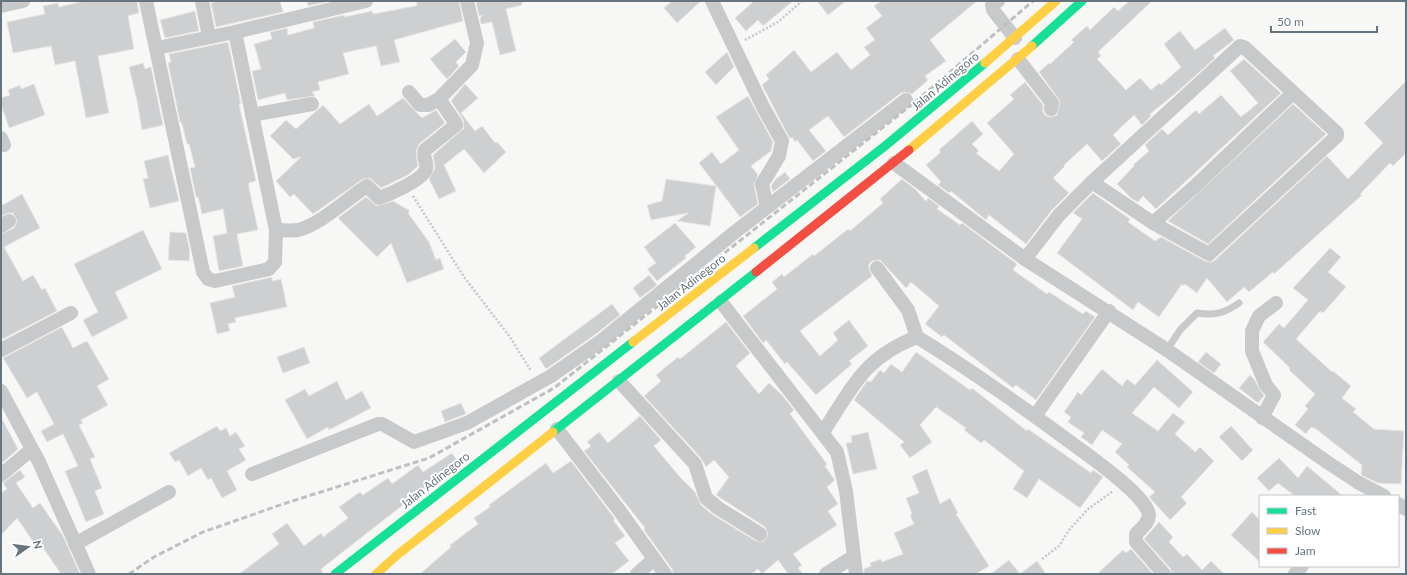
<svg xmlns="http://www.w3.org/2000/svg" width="1407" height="575" viewBox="0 0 1407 575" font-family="Lato,sans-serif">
  <rect width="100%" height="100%" fill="#f7f7f6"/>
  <g fill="#cdcfd0" stroke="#e6e6e6">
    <polygon points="84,1 137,1 139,13 128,16 134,49 98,56 109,113 86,118 75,61 55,65 51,46 13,53 7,22 45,14 43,6 58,3 59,7"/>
    <polygon points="219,1 280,1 283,12 216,27 211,3"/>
    <polygon points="307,1 325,1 326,2 308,6"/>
    <polygon points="416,1 459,1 463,21 394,40 400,62 381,66 376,46 343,53 349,74 318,82 320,90 312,92 315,96 287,100 285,93 258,100 252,71 261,69 254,44 272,39 270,32 287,28 288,35 314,28 313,22 344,15 344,17 372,11 373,14 415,6 417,5"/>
    <polygon points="476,1 522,1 522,5 506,9 516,51 500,55 492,22 481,24 480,18 483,15 479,16"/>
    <polygon points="672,1 701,1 677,23 664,8"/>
    <polygon points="754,1 793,1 763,26 758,20 746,31 735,18"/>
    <polygon points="817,1 846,1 828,15"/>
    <polygon points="882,1 977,1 930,40 946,61 925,76 928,80 912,94 905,92 901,93 844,137 828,116 809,130 826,151 813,161 797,140 795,142 792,137 790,139 762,85 769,79 766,75 794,50 811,72 837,52 851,70 870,55 864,47 875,40 866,28 882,16 874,6"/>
    <polygon points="1129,1 1152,1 1098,52 1101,56 1097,59 1126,90 1140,78 1151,90 1159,83 1161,85 1181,67 1164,44 1180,31 1195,50 1225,28 1234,40 1213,56 1215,58 1176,93 1150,114 1151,116 1142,125 1134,115 1113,135 1121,144 1102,161 1087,144 1064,165 1065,166 1053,178 1069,193 1052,210 1026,244 989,215 986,220 951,191 949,193 938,185 941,182 926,165 941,152 939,150 972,121 983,134 972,144 979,151 976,153 999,171 1014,154 987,123 1014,99 1010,95 1025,82 1043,105 1043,112 1045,115 1050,117 1057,115 1060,101 1039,72 1049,63 1050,64 1074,42 1071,40 1087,26 1090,30 1114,7 1118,11"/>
    <polygon points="195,11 199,31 165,38 160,20"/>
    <polygon points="455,39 466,52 456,62 459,66 447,79 430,59"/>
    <polygon points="228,42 241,104 239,104 256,181 249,183 249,188 258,230 237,234 243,266 219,271 213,236 227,233 223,209 202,214 198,197 196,197 190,168 195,167 189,144 187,144 182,124 180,122 168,63 171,62 169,54"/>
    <polygon points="727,52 734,67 716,85 705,72"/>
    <polygon points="1244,59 1281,93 1156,209 1143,196 1138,202 1131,198 1117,184 1134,166 1133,165 1149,151 1145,145 1162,129 1168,135 1196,110 1199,114 1221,95 1241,117 1258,103 1230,71"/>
    <polygon points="143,63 145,69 151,67 163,125 142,130 137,101 129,67"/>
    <polygon points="1406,81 1406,153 1393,166 1390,163 1360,194 1362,195 1274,274 1273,272 1249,292 1244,287 1227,302 1207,278 1197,293 1185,284 1184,286 1182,284 1159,317 1138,302 1133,310 1057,253 1082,219 1073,213 1093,193 1130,219 1128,222 1155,241 1161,237 1205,261 1210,262 1214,261 1327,156 1348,179 1383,143 1364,123"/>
    <polygon points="34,84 45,115 9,128 1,104 1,98 10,95 8,90 20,85 21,89"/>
    <polygon points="465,84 478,98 461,113 475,131 482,126 495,143 497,142 506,152 484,173 464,149 444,165 456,191 439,199 429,179 435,168 433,155 464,128 463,119 451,101"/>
    <polygon points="748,96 773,142 771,151 751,166 758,175 754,185 758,204 740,217 699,163 712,152 721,164 739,150 716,117"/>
    <polygon points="403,98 422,118 436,110 445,123 419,144 416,152 418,166 408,175 381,188 370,178 363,179 313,214 294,194 290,197 276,181 301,157 293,159 270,136 286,120 296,129 323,105 340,124 369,104 377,116"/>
    <polygon points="1293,104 1326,134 1208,244 1168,221"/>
    <polygon points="168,155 179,201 150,208 143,179 148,178 144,161"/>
    <polygon points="785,172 790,179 773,192 771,186 775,180"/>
    <polygon points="666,179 716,186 710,226 677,221 688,213 651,220 647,205 662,201"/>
    <polygon points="902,179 915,189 926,201 928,198 939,206 937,209 960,225 962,223 1017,264 1013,270 1047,294 1049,292 1083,314 1086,311 1095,317 1036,400 1016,385 1013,388 944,335 942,337 925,324 939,306 911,282 906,288 880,260 872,261 869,264 869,269 872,276 800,331 820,356 838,340 833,333 849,320 868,346 849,361 852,364 816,395 787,362 785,364 766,340 763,343 743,316 777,289 772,282 782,274 784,277 813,254 814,256 848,229 850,231 883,203 880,199"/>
    <polygon points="22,194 40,228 4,247 23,281 33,275 42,290 45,288 57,311 3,339 1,335 1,234 14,228 17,221 13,213 8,213 1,216 1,206"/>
    <polygon points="366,197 377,206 393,201 410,211 408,213 429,242 436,260 440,258 444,269 407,283 391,243 377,257 338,218"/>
    <polygon points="675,223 696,247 685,256 686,258 657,281 647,269 656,263 644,247"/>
    <polygon points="143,230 162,269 115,292 128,318 92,337 83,320 98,312 74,264"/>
    <polygon points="170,232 186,233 190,251 189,261 168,260"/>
    <polygon points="1330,248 1341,257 1328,272 1346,287 1323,313 1320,311 1296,339 1332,372 1333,371 1351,386 1342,398 1356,409 1353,412 1374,429 1404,431 1401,484 1378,483 1363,476 1361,474 1362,465 1316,429 1311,427 1306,434 1295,425 1308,409 1305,406 1315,394 1289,370 1290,368 1263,342 1279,324 1284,328 1308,300 1293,288"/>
    <polygon points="649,275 657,285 640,298 633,288"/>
    <polygon points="272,277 272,281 281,279 287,307 235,318 236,322 228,324 230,331 217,334 210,303 235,297 232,286"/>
    <polygon points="612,304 620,315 596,334 546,369 539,358"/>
    <polygon points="726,322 750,353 736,366 759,394 769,383 782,395 794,410 790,414 827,464 825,466 834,479 835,480 827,487 838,504 828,511 837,525 793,554 802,565 798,568 803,574 788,574 778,560 762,574 758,569 751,574 673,574 672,569 644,530 645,528 584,451 591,446 587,442 599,432 608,443 640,416 661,440 654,446 679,476 695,492 701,505 713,515 756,541 764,541 768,534 765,527 716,495 729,477 714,460 706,467 701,458 644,396 661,381 656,375 678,357 680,359"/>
    <polygon points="62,327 73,348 87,341 109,379 97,386 108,405 81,420 83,423 79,425 95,457 90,459 102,488 95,491 104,514 86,522 65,471 78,466 63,434 47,442 41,431 54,424 37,392 27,398 3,358"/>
    <polygon points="304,347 310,363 283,373 277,357"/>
    <polygon points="916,352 970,390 972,388 1027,431 1028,429 1091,473 1093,470 1103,477 1080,508 1039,479 1027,498 1013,489 1024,471 984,440 981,443 964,430 966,428 936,407 920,425 932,442 910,458 900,445 904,442 854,400 867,381 871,382 880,370 884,373 891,364 902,372"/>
    <polygon points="1206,352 1221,364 1214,373 1198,362"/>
    <polygon points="1157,360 1193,392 1179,408 1154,387 1132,413 1158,431 1173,413 1185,422 1175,434 1195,452 1200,447 1214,461 1181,497 1187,503 1170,520 1149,497 1155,492 1127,467 1129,465 1115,452 1122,444 1102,430 1092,445 1081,437 1084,433 1068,422 1071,417 1064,412 1078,392 1081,395 1102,369 1122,386 1127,379 1135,385"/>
    <polygon points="1250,375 1254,379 1264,396 1258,403 1239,388"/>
    <polygon points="337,381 346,400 362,391 371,408 329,430 328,427 307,439 285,400 305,389 309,396"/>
    <polygon points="461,403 466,414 445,422 441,411"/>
    <polygon points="1,417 18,449 1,464"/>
    <polygon points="217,426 220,431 226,428 230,436 236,432 245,446 239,449 246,460 227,471 237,490 222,498 211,478 208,480 201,468 188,476 179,460 175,462 169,453"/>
    <polygon points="1231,426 1253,450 1242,461 1219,437"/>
    <polygon points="868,432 877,469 853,474 846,443 852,442 851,436"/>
    <polygon points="452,453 458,462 321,569 323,574 239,574 279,544 272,534 287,523 304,546 321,533 323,537 348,518 339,507 360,492 363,495 388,478 392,484 418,465 423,472"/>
    <polygon points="1279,458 1298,478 1307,466 1343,496 1295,496 1278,483 1269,491 1257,478"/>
    <polygon points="571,461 615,519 613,520 625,536 615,543 629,561 612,574 420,574 451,547 450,545 478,524 474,518 490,507 489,505 546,463 553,473"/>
    <polygon points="927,469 940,504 950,498 958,513 956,514 989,566 976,574 864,574 864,569 871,566 870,563 881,559 882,562 903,554 894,533 914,524 910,515 912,514 906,498 919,493 912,476"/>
    <polygon points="20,470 25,477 16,483 33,508 40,503 63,536 80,574 61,574 42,546 38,549 17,518 1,535 1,493 7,489 3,483"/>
    <polygon points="1252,512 1260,520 1260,562 1231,535"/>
    <polygon points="1159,522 1173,537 1169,542 1183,557 1187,554 1202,570 1211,561 1224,574 1172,574 1170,568 1144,539"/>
    <polygon points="1131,549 1153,574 1097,574 1123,550 1126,553"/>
    <polygon points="1009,560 1020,574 1037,561 1046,574 991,574"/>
  </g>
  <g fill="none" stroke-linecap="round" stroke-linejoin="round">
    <g stroke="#c6c7c8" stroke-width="2.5" stroke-dasharray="2 2" stroke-linecap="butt">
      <polyline points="745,40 778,22 802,1"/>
      <polyline points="413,196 464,277 510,337 531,371"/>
      <polyline points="1042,559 1059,546 1069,530 1087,510 1113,491"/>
    </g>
    <path stroke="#c8c9ca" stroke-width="7" d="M1167 350 1180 330 1197 313C1214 316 1225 313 1239 303"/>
    <g stroke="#c8c9ca" stroke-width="14">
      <path d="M146 1 203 272 208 279 215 281 269 269 275 262 276 230C283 230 291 231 298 230 320 225 348 198 367 186L379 198C390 194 423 180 426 169 428 162 422 157 425 150L456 125 455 122 439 99"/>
      <polyline points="202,1 209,37"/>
      <polyline points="712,1 763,107 782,141 779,156 762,184 767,207"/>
      <polyline points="998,1 992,5 993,10 1015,38"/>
      <polyline points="1,6 23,1"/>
      <polyline points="235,32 276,230"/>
      <polyline points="157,48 235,32 366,1"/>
      <polyline points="1018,59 1052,103 1051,109"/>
      <polyline points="409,92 420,105 428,105 439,99 472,65 477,43 467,1"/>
      <polyline points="252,115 312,104"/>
      <polyline points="1,138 4,145"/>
      <polyline points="894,163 1025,259 1167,350 1327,462 1359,483 1384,496"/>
      <polyline points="1153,223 1194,187 1293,93"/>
      <polyline points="1,226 9,221"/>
      <polyline points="1025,259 1059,215 1092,182 1240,46 1244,47 1337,133 1337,136 1209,254 1153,223 1092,182"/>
      <polyline points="877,268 908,310 917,337"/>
      <polyline points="721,302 837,452 846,491 856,574"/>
      <polyline points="1,350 71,313"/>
      <polyline points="619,381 695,464 706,498 718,508 760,534"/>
      <polyline points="1,391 39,462 89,574"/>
      <polyline points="1035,416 1109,311"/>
      <polyline points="1262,418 1274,395 1266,385 1252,351 1252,331 1259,316 1276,303"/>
      <polyline points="557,429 619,510 665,574"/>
      <path d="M823 432C853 387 863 358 917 337 976 373 1032 414 1088 455 1104 467 1140 493 1148 511 1152 520 1142 528 1136 534V542L1164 574"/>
      <polyline points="252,474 378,424 382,424 414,442 467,423 551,376 601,341 735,232 906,100"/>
      <polyline points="1,475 32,449"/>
      <polyline points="1398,504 1406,509"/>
      <polyline points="75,544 169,492"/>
      <polyline points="637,574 654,559"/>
      <polyline points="826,574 853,557"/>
      <polyline points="1295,574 1302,566"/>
    </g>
    <g stroke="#16e098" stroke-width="9">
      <polyline points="1032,46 1082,1"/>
      <polyline points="754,248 885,146 985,63"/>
      <polyline points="553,432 756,272"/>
      <polyline points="335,574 633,342"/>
    </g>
    <g stroke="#ffcf43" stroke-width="9">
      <polyline points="985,63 1056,1"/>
      <polyline points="909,150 1032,46"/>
      <polyline points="633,342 754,248"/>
      <polyline points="376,574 396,556 553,432"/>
    </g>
    <polyline stroke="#f24e42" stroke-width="9" points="756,272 909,150"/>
    <polyline stroke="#bec0c1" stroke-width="3" stroke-dasharray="6 3" stroke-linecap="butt" points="129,574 154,557 203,532 286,503 429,458 554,388 915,102 1033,1"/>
  </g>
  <g text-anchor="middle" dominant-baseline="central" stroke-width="4" stroke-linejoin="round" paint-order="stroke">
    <g font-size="12" fill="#66747d" stroke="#fff">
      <text transform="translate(945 81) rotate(-40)">Jalan Adinegoro</text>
      <text transform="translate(691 282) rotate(-38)">Jalan Adinegoro</text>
      <text transform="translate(435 480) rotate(-38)">Jalan Adinegoro</text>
    </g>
  </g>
  <rect width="1407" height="575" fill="none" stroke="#66747d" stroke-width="4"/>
  <rect x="1259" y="495" width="140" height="72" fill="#ffffff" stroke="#c2c7cb"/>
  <rect x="1267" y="508" width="20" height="6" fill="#16e098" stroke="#c2c7cb"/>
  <text x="1295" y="515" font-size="12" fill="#66747d">Fast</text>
  <rect x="1267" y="528" width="20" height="6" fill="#ffcf43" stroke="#c2c7cb"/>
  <text x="1295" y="535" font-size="12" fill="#66747d">Slow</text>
  <rect x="1267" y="548" width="20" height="6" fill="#f24e42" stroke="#c2c7cb"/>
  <text x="1295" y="555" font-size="12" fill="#66747d">Jam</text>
  <g transform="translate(28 547) rotate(76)" stroke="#ffffff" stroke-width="3" paint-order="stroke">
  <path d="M0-3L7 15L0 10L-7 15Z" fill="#66747d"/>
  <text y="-6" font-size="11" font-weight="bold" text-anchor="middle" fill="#66747d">N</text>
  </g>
  <path d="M1271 26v6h106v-6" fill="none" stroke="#66747d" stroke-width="2"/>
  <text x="1277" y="26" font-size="12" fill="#66747d" stroke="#ffffff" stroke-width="3" paint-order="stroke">50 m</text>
</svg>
